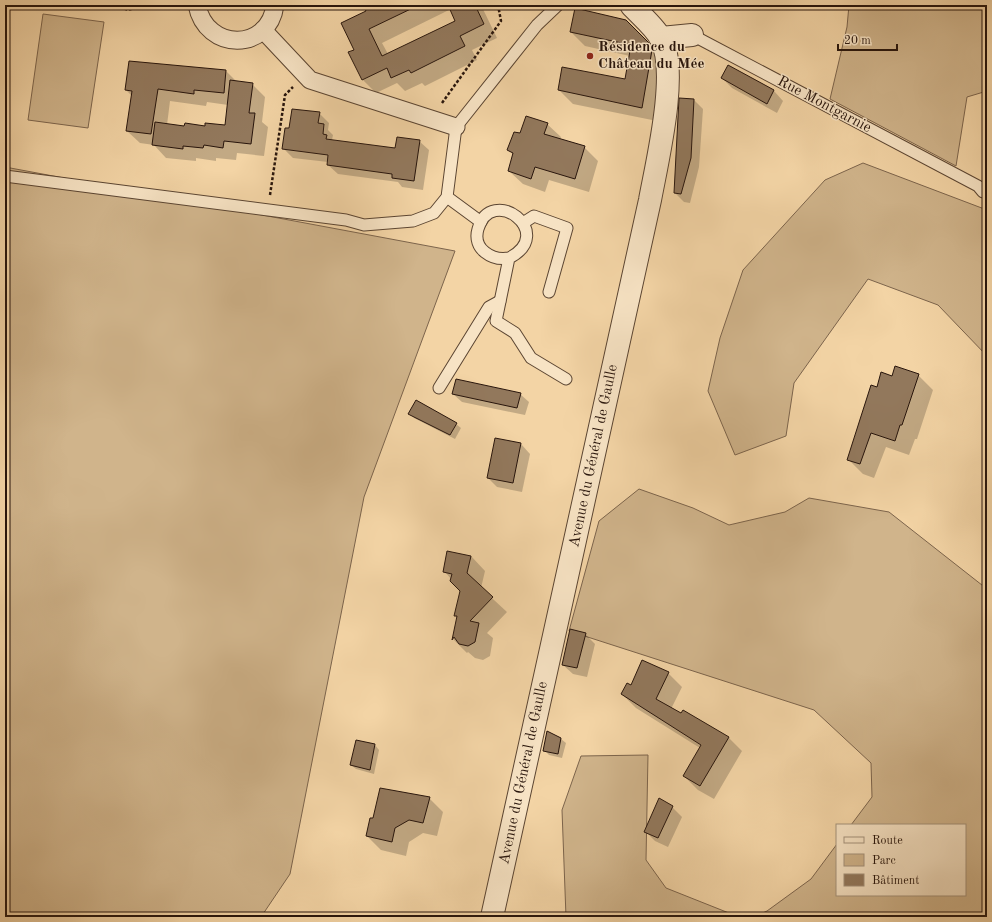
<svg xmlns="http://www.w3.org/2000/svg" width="992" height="922" viewBox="0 0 992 922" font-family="'Old Standard TT',serif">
  <rect width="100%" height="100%" fill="#f3d4a5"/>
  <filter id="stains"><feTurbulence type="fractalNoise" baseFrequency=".005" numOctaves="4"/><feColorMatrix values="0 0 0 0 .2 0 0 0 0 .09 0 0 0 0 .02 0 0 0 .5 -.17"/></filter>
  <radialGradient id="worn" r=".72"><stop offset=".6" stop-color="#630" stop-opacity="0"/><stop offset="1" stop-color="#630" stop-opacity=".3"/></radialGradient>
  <g fill="#d0b48b" stroke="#7c644c">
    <polygon points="849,5 987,5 987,91 967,97 956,166 830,99 847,27"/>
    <polygon points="43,14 104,22 88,128 28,120"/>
    <polygon points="863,163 987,210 987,356 938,305 868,279 794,383 786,436 735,455 708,391 720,338 743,270 825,180"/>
    <polygon points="5,167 455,251 364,497 290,874 261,917 5,917"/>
    <polygon points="639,489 693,508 729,525 785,512 809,498 889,512 987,589 987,917 754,917 767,911 811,879 837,844 837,895 965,895 965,825 851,825 872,797 871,763 814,710 569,631 599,521"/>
    <polygon points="648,755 646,860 666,888 739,917 566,917 562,810 581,756"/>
  </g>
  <g fill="#0003" fill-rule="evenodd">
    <path d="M366 5H481L497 38 472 50 477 60 425 86 422 83 405 91 397 83 376 93 363 80 355 50 367 11ZM451 9 456 21 388 54 382 43Z"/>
    <polygon points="625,21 663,58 657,121 573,104 559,90 625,80 630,56 585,46 571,32"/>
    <path d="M129 62 226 71 237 82 252 84 265 97 262 122 268 127 264 156 237 153 236 160 216 158V161L196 158V161L166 158 154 145 140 143 127 131 132 96 126 90ZM170 101 206 106 207 102 228 105 225 126 185 127 167 125Z"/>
    <polygon points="728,66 774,91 783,101 777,113 732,88 722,78"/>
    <polygon points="694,100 703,109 699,167 690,203 684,202 675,193"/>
    <polygon points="319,113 329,123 328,130 333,135 332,140 396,150 419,141 429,150 423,190 402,187 398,182 338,174 328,165 328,162 293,158 283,148 290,129"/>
    <polygon points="547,124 561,137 560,140 584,147 598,161 589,192 549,180 545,192 523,184 509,171 514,155 508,150 521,134"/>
    <polygon points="918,375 933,390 917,439 915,439 909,455 886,447 874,478 863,474 848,459 878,388 893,377"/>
    <polygon points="453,394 520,394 529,402 525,415 462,402"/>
    <polygon points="410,413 456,424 461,428 455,439 414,418"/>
    <polygon points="521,444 530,454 522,492 497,487 488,478"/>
    <polygon points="471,556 485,571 481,588 507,612 487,633 493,638 490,656 483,660 475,658 468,652 467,653 453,639 458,618 455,616 461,590 444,571"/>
    <polygon points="585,634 595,644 587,677 573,674 563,665"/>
    <polygon points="668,673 682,687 671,709 681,714 683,712 729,738 742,751 714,799 698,790 684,776 700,748 636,708 622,694 631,687"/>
    <polygon points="561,739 566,743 562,758 549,755 544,750"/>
    <polygon points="375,745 379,750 374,774 356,769 351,765"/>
    <polygon points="429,798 443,812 437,836 423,833 409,842 406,856 381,850 367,836"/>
    <polygon points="672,807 682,817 668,847 655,841 645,831"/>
  </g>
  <g fill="#92785c" stroke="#28150c">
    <polygon points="363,5 419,5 369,29 382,56 455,21 448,5 475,5 484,24 460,36 465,46 411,73 409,70 391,78 387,68 362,80 348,52 354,50 341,23 366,11"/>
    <polygon points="575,8 626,20 648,42 652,50 642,108 558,90 562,67 625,79 631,45 570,32"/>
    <polygon points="129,61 226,70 224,93 194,90 194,94 158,89 151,134 126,131 132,91 125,90"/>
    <polygon points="728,65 774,90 767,104 721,78"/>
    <polygon points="230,80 253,83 249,113 255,113 251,144 224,141 223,148 204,145 203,148 183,146 183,149 152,145 155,122 184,126 185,123 205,126 205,123 225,125"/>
    <polygon points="679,98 694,99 691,158 681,194 674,193"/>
    <polygon points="292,109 320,112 318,123 324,124 323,134 327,135 326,139 395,148 397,137 420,140 414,181 392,178 392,174 327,165 328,155 282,149 285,128 289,128"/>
    <polygon points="526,116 548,123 544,134 585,146 575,179 535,167 531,179 508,171 513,153 507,150 514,132 520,133"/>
    <polygon points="895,366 919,374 902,425 900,425 895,441 871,433 860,464 847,460 871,385 877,387 881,372 892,376"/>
    <polygon points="456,379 521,393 517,408 452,394"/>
    <polygon points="416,400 457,423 450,435 408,414"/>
    <polygon points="495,438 521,443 513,483 487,478"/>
    <polygon points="447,551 471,556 467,573 493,597 470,621 479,623 475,642 468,646 459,644 454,637 452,640 457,616 454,616 460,591 450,581 452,574 443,572"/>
    <polygon points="570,629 586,633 577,668 562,665"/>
    <polygon points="642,660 669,672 656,699 681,713 683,710 729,737 700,786 683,776 701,745 621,694 627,683 631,685"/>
    <polygon points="547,731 561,738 558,754 543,751"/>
    <polygon points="356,740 375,744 370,770 350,765"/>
    <polygon points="380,788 430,797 423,823 409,820 395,828 392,842 366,836 370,818 373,818"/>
    <polygon points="659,798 673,806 658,838 644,832"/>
  </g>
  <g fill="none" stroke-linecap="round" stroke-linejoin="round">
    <g stroke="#5b4532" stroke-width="13">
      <g id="service">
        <polyline points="692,35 978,186 983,192"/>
        <polyline points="5,176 346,220 364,225 413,221 434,213 447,197 456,127 537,25 558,5"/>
        <polyline points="447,197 481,222"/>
        <polyline points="523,223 534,216 567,228 549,292"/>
        <path d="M509 258C492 261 472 249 478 229 491 183 558 233 509 258L496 321 515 333 531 358 566 379"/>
        <polyline points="439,388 489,307 500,301"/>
      </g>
    </g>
    <g stroke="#5b4532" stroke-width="19">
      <g id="pedestrian">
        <path d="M197 5C206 52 269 52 275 5"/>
        <polyline points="263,30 310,80 456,127"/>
      </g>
    </g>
    <g stroke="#5b4532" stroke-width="24">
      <polyline id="minor" points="661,38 692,35"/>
    </g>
    <g stroke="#5b4532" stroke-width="24">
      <path id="tertiary" d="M492 917 650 200C657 162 679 71 661 39 655 27 640 15 631 5"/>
    </g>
    <g stroke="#28150c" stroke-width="2.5" stroke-dasharray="3 2" stroke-linecap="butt">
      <polyline points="115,5 128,10 144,5"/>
      <polyline points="442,103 501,21 498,5"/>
      <polyline points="270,195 285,95 293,87"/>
    </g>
    <use href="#service" stroke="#f7e3c4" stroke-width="11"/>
    <use href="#pedestrian" stroke="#f7e3c4" stroke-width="17"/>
    <use href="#minor" stroke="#f7e3c4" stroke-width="22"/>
    <use href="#tertiary" stroke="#f7e3c4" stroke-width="22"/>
  </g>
  <circle fill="#8f2418" stroke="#f7e3c4" stroke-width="1.5" cx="590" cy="56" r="4"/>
  <g text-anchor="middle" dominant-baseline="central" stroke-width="3" stroke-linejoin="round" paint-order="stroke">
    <g font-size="15" font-weight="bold" fill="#28150c" stroke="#f7e3c4" text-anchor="start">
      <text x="598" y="47">Résidence du<tspan x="598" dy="17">Château du Mée</tspan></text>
    </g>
    <g font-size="15" fill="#28150c" stroke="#f7e3c4">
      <text transform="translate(824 105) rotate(28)">Rue Montgarnie</text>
      <text transform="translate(594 456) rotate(-78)">Avenue du Général de Gaulle</text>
      <text transform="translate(524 773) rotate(-78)">Avenue du Général de Gaulle</text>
    </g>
  </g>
  <rect width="992" height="922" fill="none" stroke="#f3d4a5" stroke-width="20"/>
  <rect x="6" y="6" width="980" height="910" fill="none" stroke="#28150c" stroke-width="2"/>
  <rect x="10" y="10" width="972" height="902" fill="none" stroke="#28150c"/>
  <rect x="836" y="824" width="130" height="72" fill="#f7e3c4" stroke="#a4917a"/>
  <rect x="844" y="837" width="20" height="6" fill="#f7e3c4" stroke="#a4917a"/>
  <text x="872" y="844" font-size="12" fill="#28150c">Route</text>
  <rect x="844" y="854" width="20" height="12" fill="#d0b48b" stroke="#a4917a"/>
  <text x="872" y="864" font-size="12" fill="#28150c">Parc</text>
  <rect x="844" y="874" width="20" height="12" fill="#92785c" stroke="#a4917a"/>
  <text x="872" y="884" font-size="12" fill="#28150c">Bâtiment</text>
  <path d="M838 44v6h59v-6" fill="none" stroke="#28150c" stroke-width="2"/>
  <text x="844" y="44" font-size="12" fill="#28150c" stroke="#f7e3c4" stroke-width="3" paint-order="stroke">20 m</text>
  <rect width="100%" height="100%" filter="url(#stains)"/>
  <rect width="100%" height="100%" fill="url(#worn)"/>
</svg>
